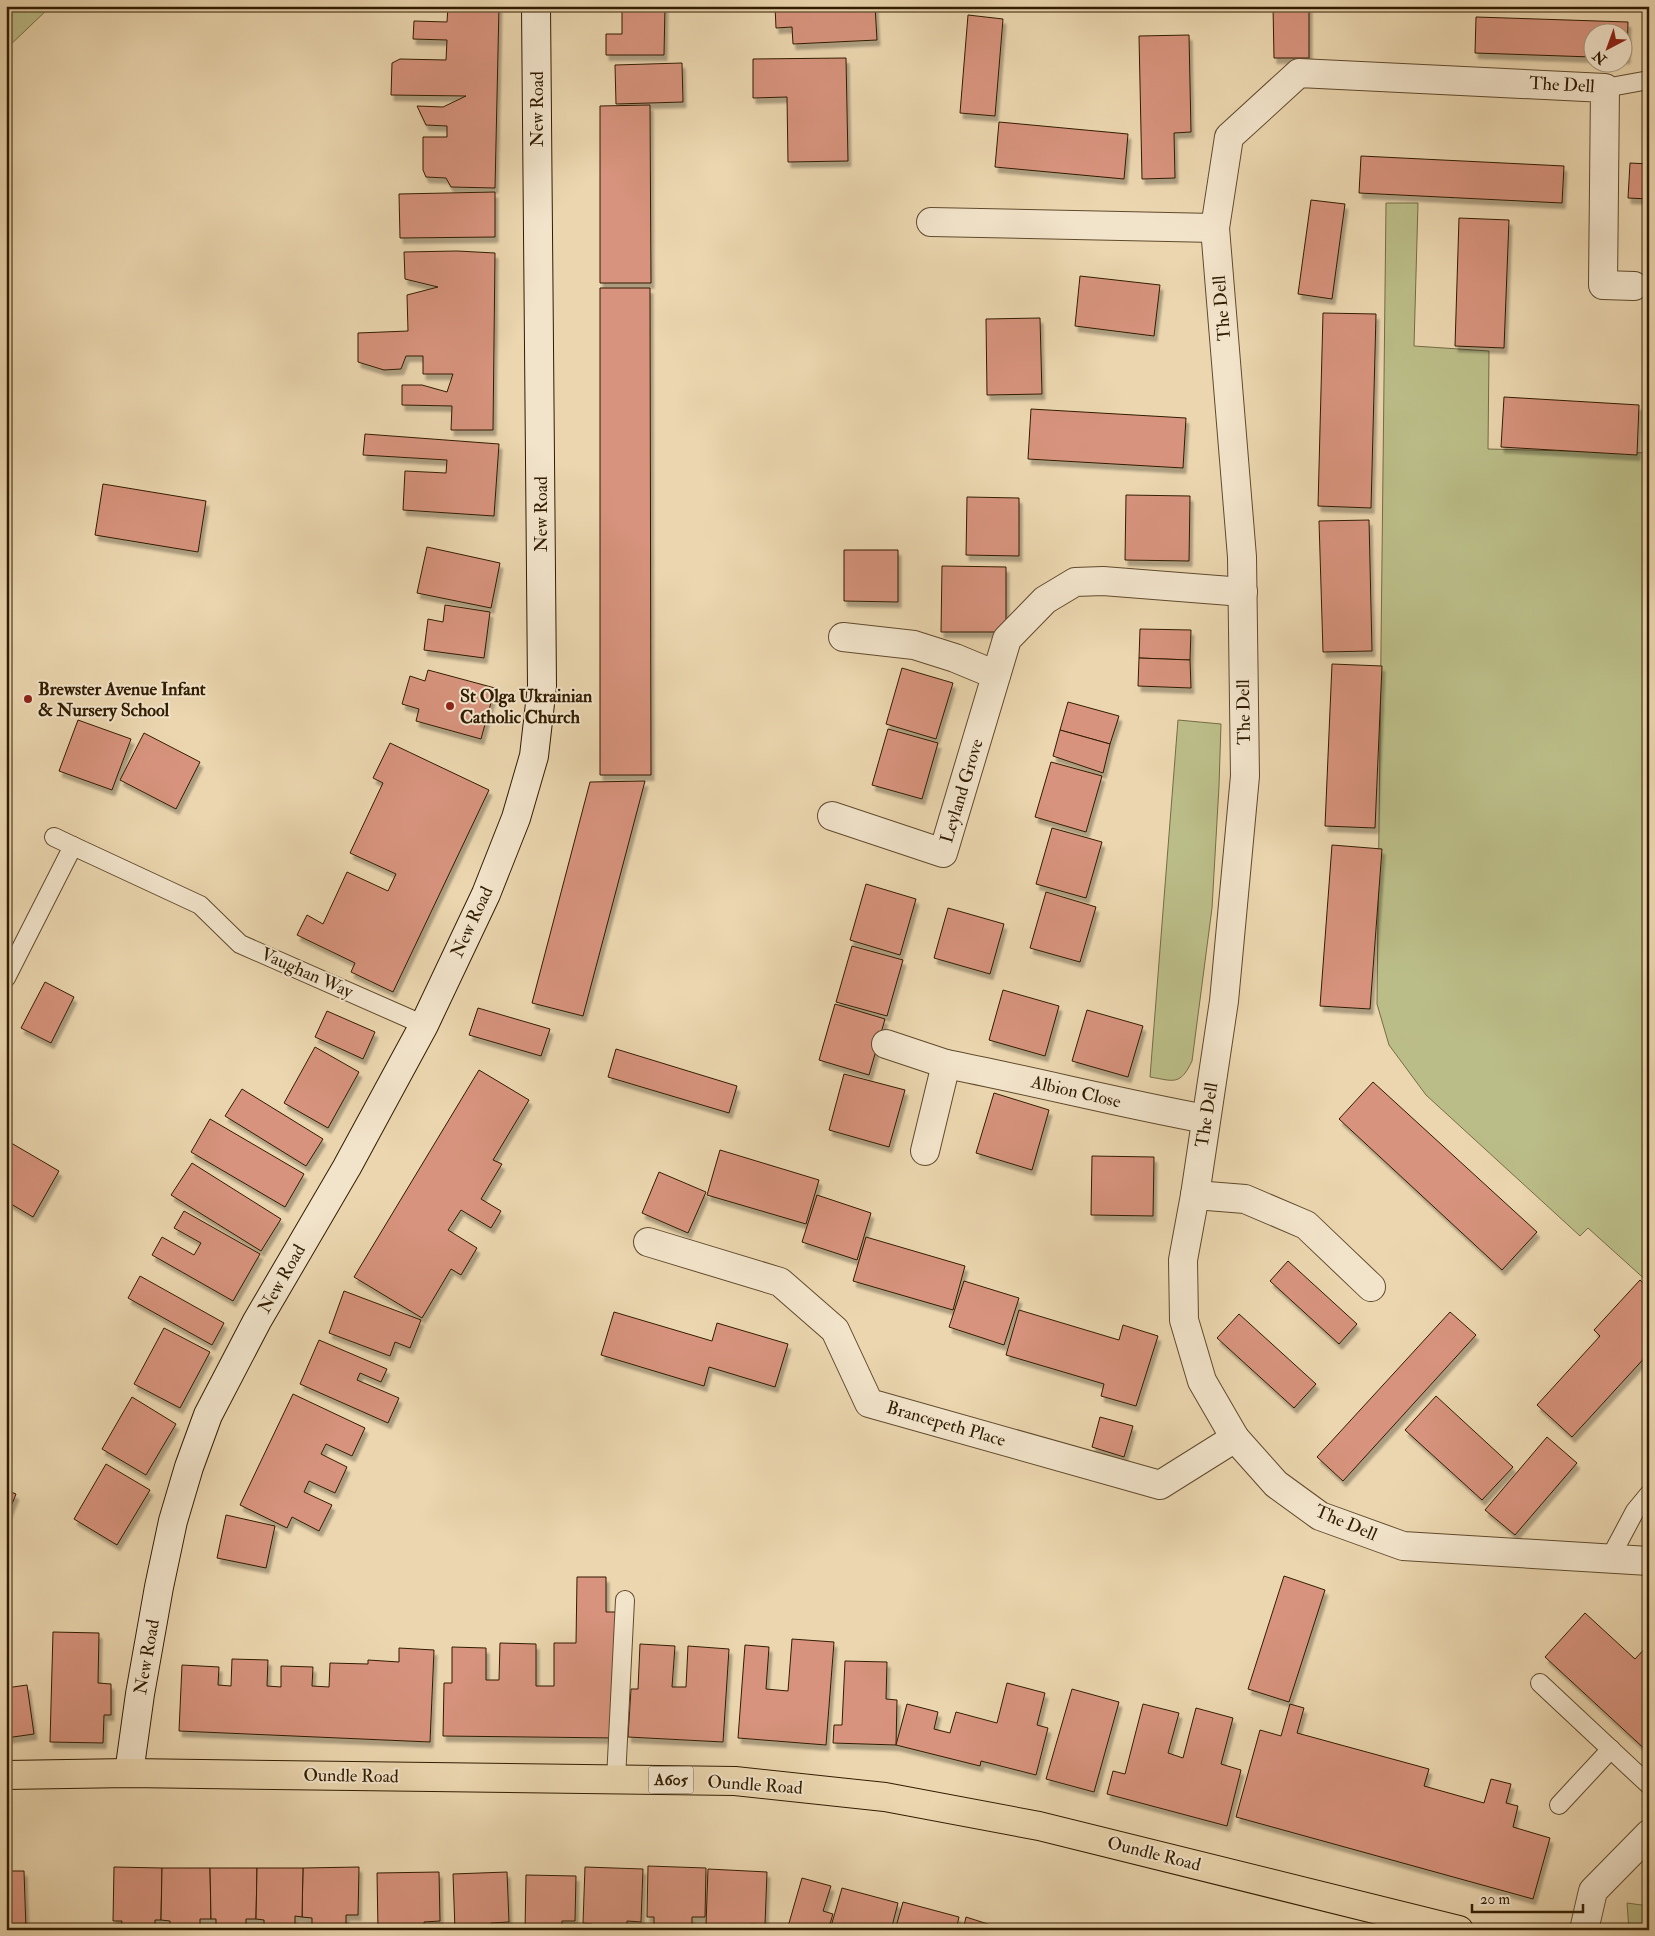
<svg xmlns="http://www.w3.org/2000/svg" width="1655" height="1936" viewBox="0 0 1655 1936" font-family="'IM FELL Double Pica',serif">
  <defs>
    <filter id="shadow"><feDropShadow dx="3" dy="5.5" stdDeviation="1" flood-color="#0004"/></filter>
  </defs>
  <rect width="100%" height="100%" fill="#ebd6af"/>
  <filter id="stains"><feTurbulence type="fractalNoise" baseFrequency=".004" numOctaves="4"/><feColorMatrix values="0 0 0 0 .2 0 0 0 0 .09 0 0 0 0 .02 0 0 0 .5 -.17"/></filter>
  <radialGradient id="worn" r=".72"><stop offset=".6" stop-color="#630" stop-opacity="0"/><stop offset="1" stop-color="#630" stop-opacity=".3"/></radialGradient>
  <g fill="#bbbd88" stroke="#766c44">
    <polygon points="6,6 51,6 6,49"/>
    <polygon points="1386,203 1418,203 1414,346 1489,351 1488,449 1649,453 1649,1283 1588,1228 1580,1236 1426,1095 1389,1045 1377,1004"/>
    <path d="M1178 720 1221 724 1219 786 1212 908 1192 1061C1180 1086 1174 1081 1150 1077Z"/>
    <polygon points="1627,1903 1649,1906 1649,1930 1629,1930"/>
  </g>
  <g fill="#d7937d" stroke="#311c00" filter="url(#shadow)">
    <polygon points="448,6 499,6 495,188 451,187 446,178 426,177 423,170 423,137 447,137 447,126 426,125 417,106 443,107 466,96 391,95 392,63 400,59 446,60 447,40 413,39 414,21 447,22"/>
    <polygon points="622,6 665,6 664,55 606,55 606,34 622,34"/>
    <polygon points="775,6 875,6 877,40 793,44 792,27 776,28"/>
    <polygon points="1273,6 1309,6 1309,58 1274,58"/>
    <polygon points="968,15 1003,19 995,116 960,113"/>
    <polygon points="1476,17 1628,22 1627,58 1622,58 1622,32 1592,32 1592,57 1475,53"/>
    <polygon points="1189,35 1191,132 1174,133 1175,178 1142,179 1139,36"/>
    <polygon points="846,58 848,161 788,162 787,97 753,98 753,59"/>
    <polygon points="682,63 683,102 616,104 615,65"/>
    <polygon points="650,105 651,283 600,283 600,106"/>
    <polygon points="999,122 1128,134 1124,179 995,167"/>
    <polygon points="1361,156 1564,166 1562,203 1359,193"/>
    <polygon points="1630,163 1649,164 1649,199 1628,198"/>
    <polygon points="495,192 495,237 400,238 399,194"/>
    <polygon points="1311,200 1345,204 1332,299 1298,294"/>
    <polygon points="1459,218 1509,220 1504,348 1455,346"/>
    <polygon points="457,251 495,253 493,430 451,430 452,406 402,405 402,385 422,385 447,392 453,374 423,374 423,356 406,356 401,369 384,370 358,362 358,333 408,331 407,295 438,287 405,279 404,252"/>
    <polygon points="1080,276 1160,285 1154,336 1075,326"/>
    <polygon points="600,288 650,288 651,775 600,775"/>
    <polygon points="1323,313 1376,314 1371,508 1318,506"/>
    <polygon points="1040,318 1042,394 987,395 986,319"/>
    <polygon points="1504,397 1639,405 1637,455 1501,447"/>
    <polygon points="1031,409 1186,418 1183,468 1028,459"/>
    <polygon points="365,434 499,444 494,516 403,510 405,471 446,473 447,460 363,455"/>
    <polygon points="103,484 206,501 198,552 95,535"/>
    <polygon points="1126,495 1190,496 1189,561 1125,560"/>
    <polygon points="967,497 1019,498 1019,556 966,555"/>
    <polygon points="1369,520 1372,651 1323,652 1319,521"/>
    <polygon points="427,547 500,563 491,608 417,593"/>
    <polygon points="844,550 898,550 898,602 844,601"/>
    <polygon points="942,566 1006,567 1006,632 941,632"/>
    <polygon points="445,605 490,612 484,658 424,650 428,619 443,622"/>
    <polygon points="1140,629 1191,630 1190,660 1139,658"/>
    <polygon points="1139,658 1190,660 1191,688 1138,686"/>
    <polygon points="1332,664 1382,666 1375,828 1325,826"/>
    <polygon points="902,668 953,683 936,739 886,724"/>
    <polygon points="428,670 495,688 481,739 416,721 419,709 402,704 410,676 425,681"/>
    <polygon points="1068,702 1119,716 1110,744 1060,730"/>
    <polygon points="78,720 131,739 112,790 59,771"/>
    <polygon points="888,729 938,743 922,799 872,785"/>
    <polygon points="1060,730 1110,744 1103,773 1053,756"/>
    <polygon points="144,733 200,762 176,809 120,780"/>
    <polygon points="390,743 489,790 393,992 351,972 355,963 297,935 307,915 323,924 347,872 388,891 396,874 350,853 383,783 373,778"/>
    <polygon points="1051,762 1102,776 1086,832 1035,817"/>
    <polygon points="645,781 583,1016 532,1003 590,782"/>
    <polygon points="1052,828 1102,842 1086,898 1036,884"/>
    <polygon points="1332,845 1382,849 1370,1009 1320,1006"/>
    <polygon points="866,884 916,899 900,955 850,940"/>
    <polygon points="1046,892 1096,907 1080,962 1030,948"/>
    <polygon points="948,908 1004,924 990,974 934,958"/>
    <polygon points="852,946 903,960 887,1016 836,1002"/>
    <polygon points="45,982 74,997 51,1043 21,1028"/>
    <polygon points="1003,990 1059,1006 1045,1056 989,1040"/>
    <polygon points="835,1004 885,1019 869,1075 819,1060"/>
    <polygon points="478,1008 550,1029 541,1056 469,1035"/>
    <polygon points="1087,1010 1143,1026 1128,1077 1072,1061"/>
    <polygon points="327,1011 375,1032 363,1059 315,1037"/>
    <polygon points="315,1047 359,1072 328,1128 284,1103"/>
    <polygon points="616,1049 737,1086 729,1113 608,1077"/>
    <polygon points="479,1070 529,1100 493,1160 502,1164 481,1199 501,1211 491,1228 461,1210 448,1230 477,1248 461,1275 451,1269 422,1318 354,1277"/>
    <polygon points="844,1074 905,1090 889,1147 829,1130"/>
    <polygon points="1373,1082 1537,1232 1502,1270 1339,1119"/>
    <polygon points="242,1089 323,1139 306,1166 225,1116"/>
    <polygon points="994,1093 1049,1110 1032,1170 976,1153"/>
    <polygon points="210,1119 304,1174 285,1207 191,1152"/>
    <polygon points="6,1140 59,1171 33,1217 6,1201"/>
    <polygon points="720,1150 819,1180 806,1224 707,1195"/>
    <polygon points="1092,1156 1154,1157 1153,1216 1091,1215"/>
    <polygon points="192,1163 281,1219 261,1251 171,1195"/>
    <polygon points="659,1172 706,1192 688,1233 642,1213"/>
    <polygon points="817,1195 871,1213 857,1260 802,1242"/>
    <polygon points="184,1211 260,1254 233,1301 152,1255 162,1237 194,1255 201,1243 174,1228"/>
    <polygon points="866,1237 965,1266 953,1310 853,1281"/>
    <polygon points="1288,1261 1357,1324 1339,1344 1270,1281"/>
    <polygon points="140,1276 224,1323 212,1345 128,1298"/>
    <polygon points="1640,1280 1649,1288 1649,1353 1572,1437 1537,1405 1600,1336 1594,1330"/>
    <polygon points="964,1281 1019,1298 1004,1345 949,1327"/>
    <polygon points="344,1291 421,1320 410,1348 395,1342 390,1356 329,1333"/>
    <polygon points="1019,1310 1119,1340 1123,1325 1158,1336 1136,1406 1101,1396 1104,1384 1006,1355"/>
    <polygon points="614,1312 712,1341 717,1323 788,1344 775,1387 709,1367 704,1386 601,1355"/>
    <polygon points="1450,1312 1476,1335 1343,1481 1317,1457"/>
    <polygon points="1239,1314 1316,1384 1294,1408 1217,1338"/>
    <polygon points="164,1328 210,1352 180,1408 134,1384"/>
    <polygon points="319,1340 387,1369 381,1382 360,1373 357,1380 399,1398 388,1423 300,1384"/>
    <polygon points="293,1394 365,1428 352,1456 326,1444 321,1454 347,1467 335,1493 309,1481 304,1492 332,1505 319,1531 292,1517 287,1528 240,1505"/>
    <polygon points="1436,1396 1513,1467 1482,1500 1405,1430"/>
    <polygon points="132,1397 176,1424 146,1475 102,1449"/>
    <polygon points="1100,1417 1133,1426 1124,1457 1092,1447"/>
    <polygon points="1547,1437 1577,1463 1515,1535 1485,1510"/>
    <polygon points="106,1464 150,1490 117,1545 74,1519"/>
    <polygon points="6,1490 16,1494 6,1519"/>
    <polygon points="226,1515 275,1526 266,1568 217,1558"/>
    <polygon points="1284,1576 1325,1590 1289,1702 1248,1689"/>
    <polygon points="577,1577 606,1577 606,1612 618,1612 617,1738 443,1736 444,1683 452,1683 452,1647 486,1648 486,1680 499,1680 500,1643 536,1644 536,1686 554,1686 554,1643 576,1643"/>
    <polygon points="1585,1613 1635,1659 1649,1644 1649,1753 1545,1657"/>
    <polygon points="53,1632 99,1633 98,1683 111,1684 111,1715 104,1715 103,1743 50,1742"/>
    <polygon points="792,1639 834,1642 826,1745 738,1738 745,1645 769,1647 766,1689 788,1691"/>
    <polygon points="640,1644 675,1646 672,1687 686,1687 688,1646 729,1649 723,1742 628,1737 631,1689 638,1689"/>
    <polygon points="399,1648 434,1650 430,1742 179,1731 182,1665 219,1667 218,1685 231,1686 232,1659 268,1660 267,1686 281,1687 281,1666 313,1667 312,1686 329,1687 330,1663 368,1664 368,1660 399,1662"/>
    <polygon points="845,1661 887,1662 886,1699 897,1700 896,1745 833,1743 834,1725 842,1725"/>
    <polygon points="1007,1683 1045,1693 1037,1725 1048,1728 1036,1775 981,1761 980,1766 896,1745 907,1704 938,1712 934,1729 950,1733 956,1712 997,1723"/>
    <polygon points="27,1685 34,1734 6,1738 6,1688"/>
    <polygon points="1072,1689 1119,1702 1094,1792 1046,1779"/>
    <polygon points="1143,1704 1179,1713 1168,1753 1183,1758 1196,1708 1233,1718 1221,1764 1241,1770 1227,1826 1107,1794 1113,1771 1125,1774"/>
    <polygon points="1290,1704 1304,1708 1297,1733 1429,1769 1424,1786 1484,1803 1491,1779 1511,1784 1506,1803 1518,1806 1513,1827 1550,1838 1533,1899 1236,1817 1260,1730 1281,1736"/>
    <polygon points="648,1866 706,1868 705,1917 692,1917 692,1930 654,1930 654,1917 647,1917"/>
    <polygon points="114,1867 162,1868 161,1920 155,1920 155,1930 121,1930 122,1921 113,1921"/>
    <polygon points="359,1867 358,1915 346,1915 346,1930 312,1930 312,1918 302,1917 303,1868"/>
    <polygon points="585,1867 643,1869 641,1922 627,1921 627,1930 592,1930 592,1924 583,1923"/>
    <polygon points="162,1868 210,1868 211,1919 200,1919 200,1930 170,1930 170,1921 161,1920"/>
    <polygon points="210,1868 257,1868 256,1919 246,1919 246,1930 216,1930 216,1919 211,1919"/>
    <polygon points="257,1868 303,1868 302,1917 295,1916 295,1930 264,1930 264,1920 256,1919"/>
    <polygon points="708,1869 767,1872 765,1925 751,1924 751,1930 715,1930 715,1926 706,1925"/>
    <polygon points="6,1871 24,1871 26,1930 6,1930"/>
    <polygon points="439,1872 440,1921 424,1922 424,1930 378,1930 377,1873"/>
    <polygon points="507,1872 509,1922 491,1923 492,1930 455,1930 453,1874"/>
    <polygon points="526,1875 576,1876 575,1921 562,1921 562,1930 525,1930"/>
    <polygon points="802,1878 831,1886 823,1911 833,1914 828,1930 787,1930"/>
    <polygon points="842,1888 898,1903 891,1930 830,1930"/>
    <polygon points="903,1902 959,1917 956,1930 895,1930"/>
    <polygon points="966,1917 994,1926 993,1930 963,1930"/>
  </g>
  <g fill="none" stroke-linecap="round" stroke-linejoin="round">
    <g stroke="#604a2c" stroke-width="20">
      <g id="lane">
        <polyline points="1605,88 1649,80"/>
        <polyline points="54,837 73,846"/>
        <polyline points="6,978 73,846 200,905 240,944 424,1025"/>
        <polyline points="1610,1558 1635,1511 1649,1494"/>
        <polyline points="1540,1683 1649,1785"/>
        <polyline points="616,1779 625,1600"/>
        <polyline points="1559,1805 1611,1749"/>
      </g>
    </g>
    <g stroke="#604a2c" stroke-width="30">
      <g id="street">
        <polyline points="931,222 1215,228"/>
        <polyline points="1634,286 1603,285 1605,88 1299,73 1229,137 1215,228 1242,557 1245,776 1224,1001 1195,1195 1183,1260 1184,1320 1202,1381 1235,1438 1276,1484 1320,1516 1403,1546 1649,1561"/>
        <polyline points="843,637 914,645 955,658 996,675"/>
        <polyline points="832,816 943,853 1007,639 1045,600 1075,582 1103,581 1243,592"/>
        <polyline points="886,1044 946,1064"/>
        <path d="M925 1151 946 1064C1033 1081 1119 1103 1206 1119"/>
        <polyline points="1195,1195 1245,1199 1306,1225 1371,1287"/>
        <polyline points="648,1242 780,1282 835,1330 869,1403 1160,1485 1235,1438"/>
        <polyline points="1584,1930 1593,1891 1649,1834"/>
      </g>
    </g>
    <g stroke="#311c00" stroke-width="30">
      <polyline id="secondary" points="129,1773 140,1694 159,1587 173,1521 189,1467 208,1415 257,1321 347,1167 424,1025 486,894 516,818 534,756 542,686 536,6"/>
    </g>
    <g stroke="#311c00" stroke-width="30">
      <polyline id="primary" points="6,1775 129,1773 735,1781 885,1797 1039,1826 1459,1930"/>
    </g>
    <use href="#lane" stroke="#f2e4cb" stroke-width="18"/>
    <use href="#street" stroke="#f2e4cb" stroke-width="28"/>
    <use href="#secondary" stroke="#f2e4cb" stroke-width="28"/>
    <use href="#primary" stroke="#ebd6af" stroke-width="28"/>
  </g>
  <g fill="#8f2418" stroke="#f2e4cb" stroke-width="2">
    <circle cx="28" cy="699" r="5"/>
    <circle cx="450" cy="706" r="5"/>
  </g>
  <g text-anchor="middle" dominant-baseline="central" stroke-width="4" stroke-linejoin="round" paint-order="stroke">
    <rect fill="#f2e4cb" stroke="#6b583d" stroke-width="1" x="648.5" y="1766.5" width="45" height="27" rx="4"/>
    <g font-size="16" font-weight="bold" fill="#311c00">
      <text x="671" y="1780">A605</text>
    </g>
    <g font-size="18" fill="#311c00" stroke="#f2e4cb">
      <text transform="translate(1562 85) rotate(3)">The Dell</text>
      <text transform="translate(537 109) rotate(-90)">New Road</text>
      <text transform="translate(1222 308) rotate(-95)">The Dell</text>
      <text transform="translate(541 514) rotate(-90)">New Road</text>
      <text transform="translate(1244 712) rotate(-91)">The Dell</text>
      <text transform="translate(962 791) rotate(-73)">Leyland Grove</text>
      <text transform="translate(472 922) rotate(-65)">New Road</text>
      <text transform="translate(307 973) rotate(24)">Vaughan Way</text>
      <text transform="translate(1076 1092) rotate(13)">Albion Close</text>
      <text transform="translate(1207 1115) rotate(-81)">The Dell</text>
      <text transform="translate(282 1279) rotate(-60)">New Road</text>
      <text transform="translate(946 1424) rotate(16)">Brancepeth Place</text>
      <text transform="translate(1346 1523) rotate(23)">The Dell</text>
      <text transform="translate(147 1657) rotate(-80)">New Road</text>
      <text transform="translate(351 1776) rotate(1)">Oundle Road</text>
      <text transform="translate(755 1785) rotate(4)">Oundle Road</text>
      <text transform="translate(1154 1854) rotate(14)">Oundle Road</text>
    </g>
    <g font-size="18" font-weight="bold" fill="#311c00" stroke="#f2e4cb" text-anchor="start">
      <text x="38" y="689">Brewster Avenue Infant<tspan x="38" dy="21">&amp; Nursery School</tspan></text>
      <text x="460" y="696">St Olga Ukrainian<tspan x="460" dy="21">Catholic Church</tspan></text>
    </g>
  </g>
  <rect width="1655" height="1936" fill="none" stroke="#ebd6af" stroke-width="25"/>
  <rect x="8" y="8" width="1640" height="1921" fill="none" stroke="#311c00" stroke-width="2.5"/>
  <rect x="12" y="12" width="1630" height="1911" fill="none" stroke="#311c00"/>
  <g transform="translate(1608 48) rotate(221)"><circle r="24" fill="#f2e4cb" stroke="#a5947a"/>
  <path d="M0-4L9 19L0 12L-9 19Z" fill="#8f2418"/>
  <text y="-8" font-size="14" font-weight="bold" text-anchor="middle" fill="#311c00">N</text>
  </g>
  <path d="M1472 1904v8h111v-8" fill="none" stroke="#311c00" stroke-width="2.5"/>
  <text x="1480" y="1904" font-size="15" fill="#311c00" stroke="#f2e4cb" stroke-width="4" paint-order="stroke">20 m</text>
  <rect width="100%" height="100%" filter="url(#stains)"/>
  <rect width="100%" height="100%" fill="url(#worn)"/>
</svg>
